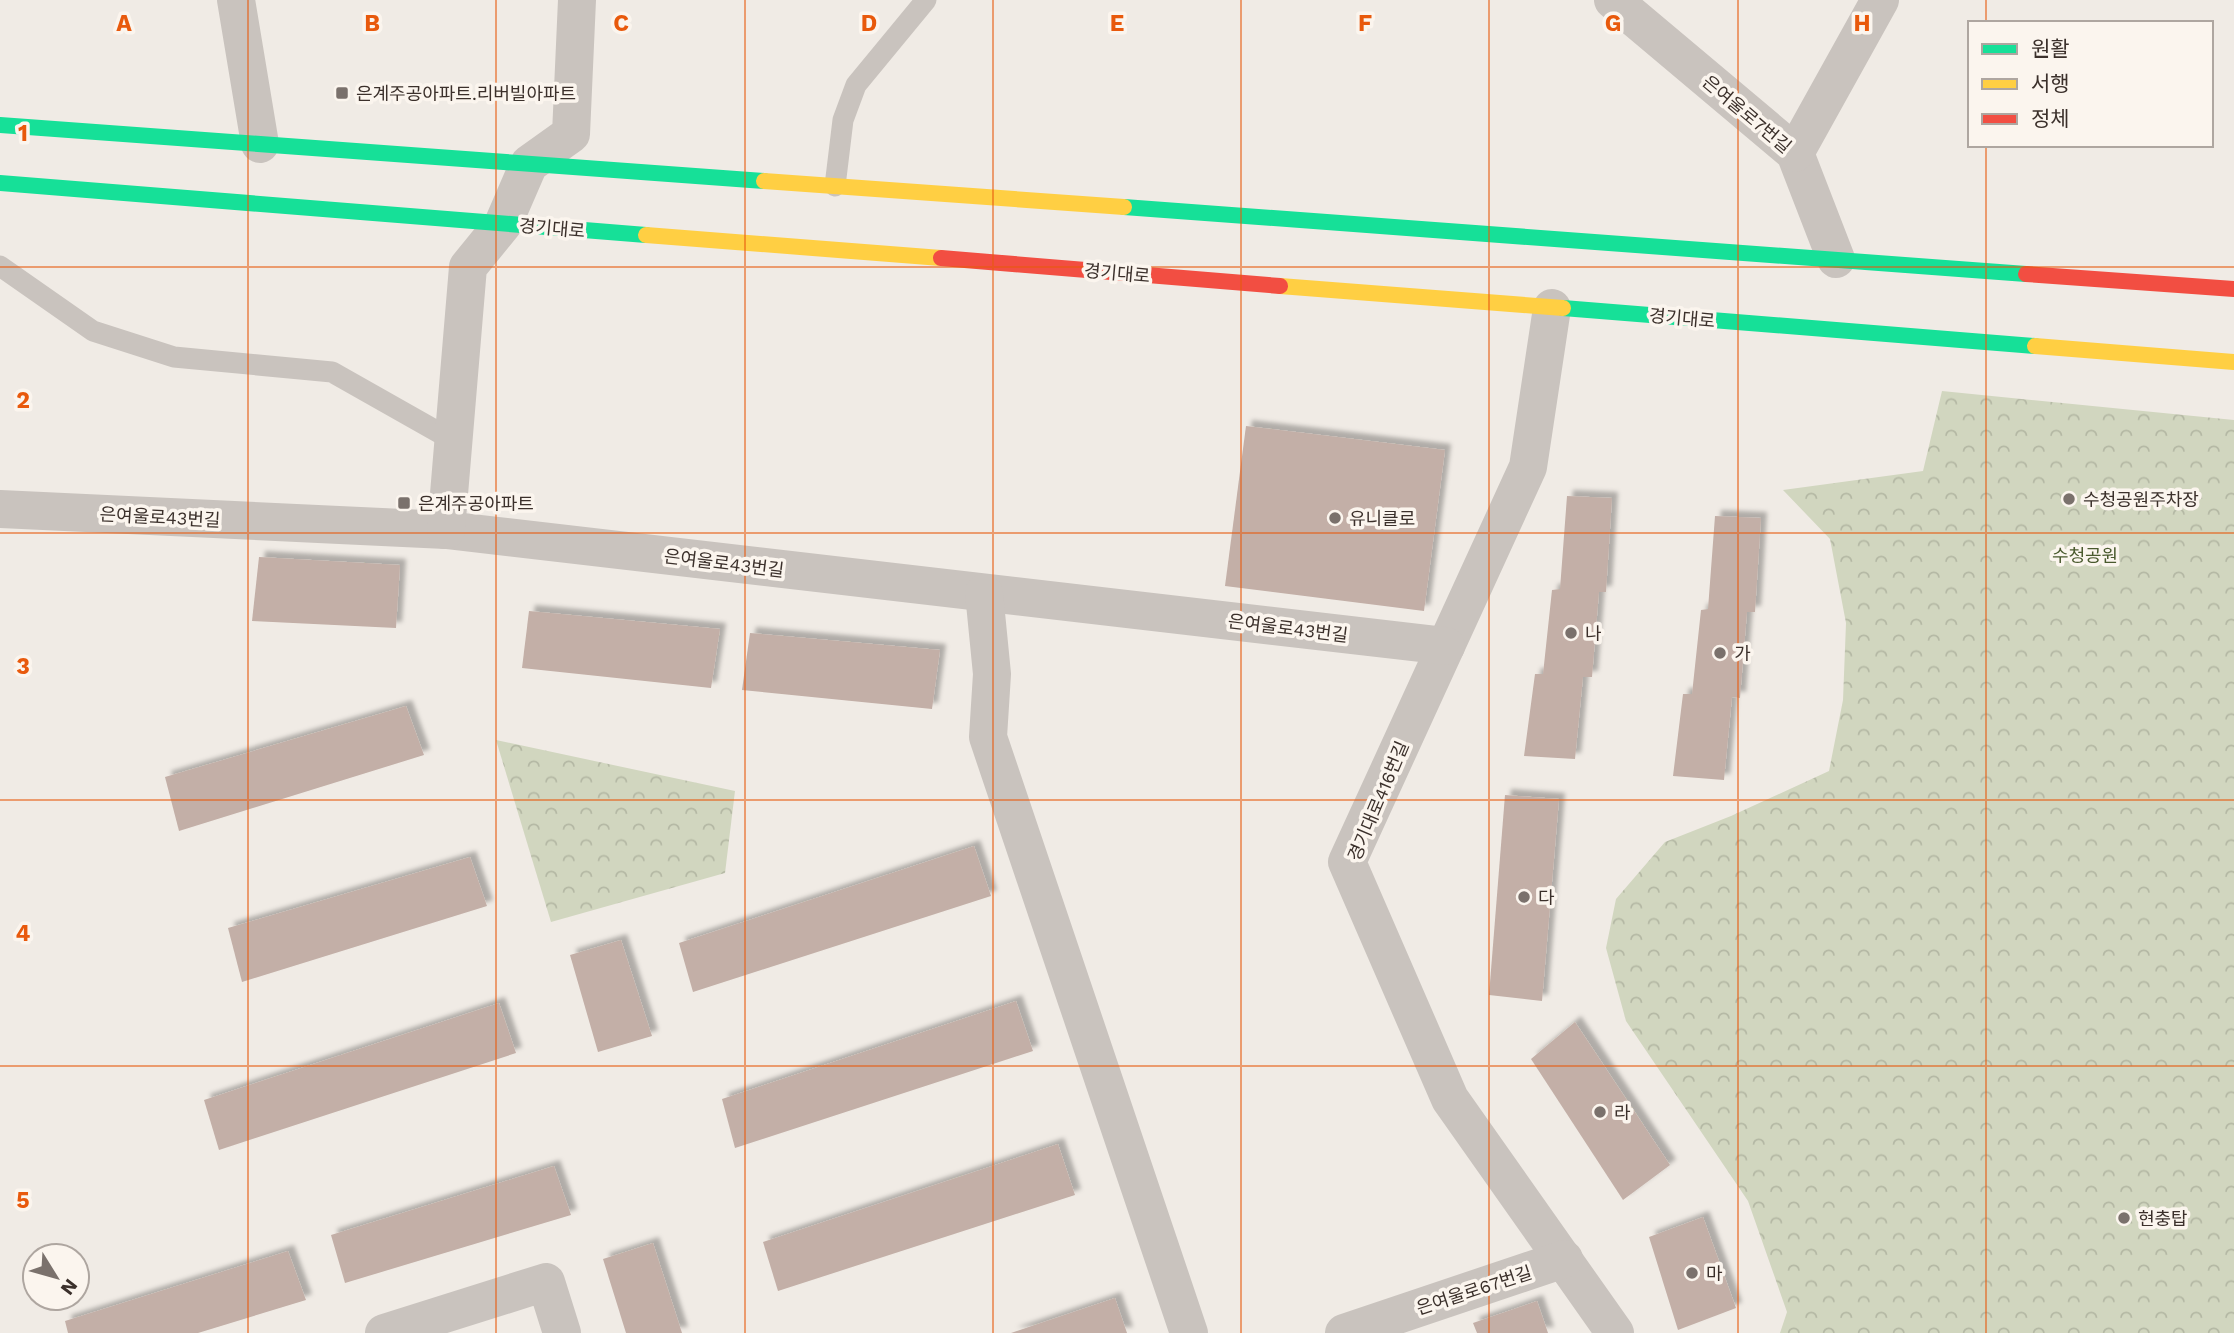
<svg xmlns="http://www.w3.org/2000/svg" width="2234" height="1333" viewBox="0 0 2234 1333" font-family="'Work Sans','Noto Sans KR',sans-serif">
  <defs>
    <pattern id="forest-crowns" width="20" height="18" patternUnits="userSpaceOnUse" patternTransform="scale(1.75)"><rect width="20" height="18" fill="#d1d6bf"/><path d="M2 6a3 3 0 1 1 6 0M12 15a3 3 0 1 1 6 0" fill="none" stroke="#b4b8a4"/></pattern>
    <filter id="shadow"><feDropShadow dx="6" dy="-6" stdDeviation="2" flood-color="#0004"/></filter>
  </defs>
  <rect width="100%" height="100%" fill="#f0ebe5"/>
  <g fill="url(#forest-crowns)">
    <polygon points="1942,391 2234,420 2234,1333 1780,1333 1787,1312 1748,1201 1626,1021 1606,948 1616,899 1665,842 1731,816 1829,771 1843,700 1846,623 1830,539 1783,490 1923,471"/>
    <polygon points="496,740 735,791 725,873 551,922"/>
  </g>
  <g fill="#c3afa7" filter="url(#shadow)">
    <polygon points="1246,426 1445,450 1424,611 1225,586"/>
    <polygon points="1567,496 1612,498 1606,592 1599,592 1592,677 1583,677 1575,759 1524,756 1535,674 1543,674 1552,590 1560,589"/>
    <polygon points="1715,516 1761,518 1755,612 1747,612 1740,698 1732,697 1724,780 1673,776 1683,694 1692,694 1701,610 1708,609"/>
    <polygon points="259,557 400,565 396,628 252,621"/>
    <polygon points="529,611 720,629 711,688 522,668"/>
    <polygon points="750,633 940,650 932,709 742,690"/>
    <polygon points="406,706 424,755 179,831 165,777"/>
    <polygon points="1505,795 1559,799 1542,1001 1489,995"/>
    <polygon points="974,846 991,896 693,992 679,943"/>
    <polygon points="470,857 487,906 242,982 228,928"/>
    <polygon points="621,940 652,1036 598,1052 570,955"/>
    <polygon points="1016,1001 1033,1051 735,1148 722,1099"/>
    <polygon points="499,1003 516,1053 219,1150 204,1100"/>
    <polygon points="1575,1022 1670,1165 1623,1200 1531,1059"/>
    <polygon points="1058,1144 1075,1195 778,1291 763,1242"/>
    <polygon points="554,1166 571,1215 345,1283 331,1235"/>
    <polygon points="1703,1217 1736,1308 1678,1330 1649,1237"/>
    <polygon points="653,1243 682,1333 626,1333 603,1259"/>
    <polygon points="288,1251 306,1300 198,1333 68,1333 65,1321"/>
    <polygon points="1115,1298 1127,1333 1011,1333"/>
    <polygon points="1537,1301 1548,1333 1477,1333 1473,1323"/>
  </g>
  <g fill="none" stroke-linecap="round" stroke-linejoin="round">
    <g stroke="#c9c3be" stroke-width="21">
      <polyline points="835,186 843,120 856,85 926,0"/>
      <polyline points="0,266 93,331 174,357 332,372 454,441"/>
    </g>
    <g stroke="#c9c3be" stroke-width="38">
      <polyline points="236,0 260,144"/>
      <polyline points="1613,0 1795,153 1836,259"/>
      <polyline points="1795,153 1880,0"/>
      <polyline points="1552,308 1528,467 1347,862 1450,1099 1615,1333"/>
      <polyline points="0,509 446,530 1446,646"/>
      <polyline points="446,530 468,267 503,224 529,164 571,134 577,0"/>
      <polyline points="984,593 992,674 988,737 1189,1333"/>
      <polyline points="384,1333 546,1282 562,1333"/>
      <polyline points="1344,1333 1564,1259"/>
    </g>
    <g stroke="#16e098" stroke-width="16">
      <polyline points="0,125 764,181"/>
      <polyline points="0,183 646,235"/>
      <polyline points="1124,207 2026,274"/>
      <polyline points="1563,308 2035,346"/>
    </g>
    <g stroke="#ffcf43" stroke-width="16">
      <polyline points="764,181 1124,207"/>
      <polyline points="646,235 941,258"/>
      <polyline points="1280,286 1563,308"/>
      <polyline points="2035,346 2234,362"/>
    </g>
    <g stroke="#f24e42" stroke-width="16">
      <polyline points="941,258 1280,286"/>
      <polyline points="2026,274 2234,289"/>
    </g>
  </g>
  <path fill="none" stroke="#e8590c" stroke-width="2" stroke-opacity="0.55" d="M248 0V1333M496 0V1333M745 0V1333M993 0V1333M1241 0V1333M1489 0V1333M1738 0V1333M1986 0V23M1986 145V1333M0 267H2234M0 533H2234M0 800H2234M0 1066H2234"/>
  <g fill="#7a716c" stroke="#fbf5ee" stroke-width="2.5">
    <rect x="335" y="86" width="14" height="14" rx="3.5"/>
    <circle cx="2069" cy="499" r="7"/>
    <rect x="397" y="496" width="14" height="14" rx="3.5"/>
    <circle cx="1335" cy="518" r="7"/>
    <circle cx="1571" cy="633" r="7"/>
    <circle cx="1720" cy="653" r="7"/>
    <circle cx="1524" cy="897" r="7"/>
    <circle cx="1600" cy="1112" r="7"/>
    <circle cx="2124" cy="1218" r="7"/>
    <circle cx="1692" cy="1273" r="7"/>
  </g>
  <g text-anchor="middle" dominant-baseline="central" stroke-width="7" stroke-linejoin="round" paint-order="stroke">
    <g font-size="18" fill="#3b302b" stroke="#fbf5ee" text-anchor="start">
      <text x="356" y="93">은계주공아파트.리버빌아파트</text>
      <text x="2083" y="499">수청공원주차장</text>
      <text x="418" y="503">은계주공아파트</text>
      <text x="1349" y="518">유니클로</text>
      <text x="1585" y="633">나</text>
      <text x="1734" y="653">가</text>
      <text x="1538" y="897">다</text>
      <text x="1614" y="1112">라</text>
      <text x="2138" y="1218">현충탑</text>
      <text x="1706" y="1273">마</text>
    </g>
    <g font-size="18" fill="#3b302b" stroke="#fbf5ee">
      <text transform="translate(1747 114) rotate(40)">은여울로7번길</text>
      <text transform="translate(552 228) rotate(5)">경기대로</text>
      <text transform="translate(1117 273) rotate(5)">경기대로</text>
      <text transform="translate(1682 318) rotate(5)">경기대로</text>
      <text transform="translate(160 517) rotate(3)">은여울로43번길</text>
      <text transform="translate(724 563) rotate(7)">은여울로43번길</text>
      <text transform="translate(1288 628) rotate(7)">은여울로43번길</text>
      <text transform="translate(1378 801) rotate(-67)">경기대로416번길</text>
      <text transform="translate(1474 1290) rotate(-18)">은여울로67번길</text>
    </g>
    <g font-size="18" fill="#4a5a2e" stroke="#fbf5ee">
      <text x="2085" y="555">수청공원</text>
    </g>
  </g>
  <g font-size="23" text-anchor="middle" font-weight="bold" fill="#e8590c" stroke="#fbf5ee" stroke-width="7" stroke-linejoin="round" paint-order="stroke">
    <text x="124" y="31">A</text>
    <text x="372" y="31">B</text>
    <text x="621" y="31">C</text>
    <text x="869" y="31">D</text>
    <text x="1117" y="31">E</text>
    <text x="1365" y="31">F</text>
    <text x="1613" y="31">G</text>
    <text x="1862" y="31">H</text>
    <text x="23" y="141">1</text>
    <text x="23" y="408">2</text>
    <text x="23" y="674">3</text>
    <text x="23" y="941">4</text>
    <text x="23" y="1208">5</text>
  </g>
  <rect x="1968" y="21" width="245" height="126" fill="#fbf5ee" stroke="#aea6a0" stroke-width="2"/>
  <rect x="1982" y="44" width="35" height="10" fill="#16e098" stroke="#aea6a0" stroke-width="2"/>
  <text x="2031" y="56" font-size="21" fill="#3b302b">원활</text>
  <rect x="1982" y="79" width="35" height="10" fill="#ffcf43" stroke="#aea6a0" stroke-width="2"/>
  <text x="2031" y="91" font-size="21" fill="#3b302b">서행</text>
  <rect x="1982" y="114" width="35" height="10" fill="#f24e42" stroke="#aea6a0" stroke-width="2"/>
  <text x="2031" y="126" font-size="21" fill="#3b302b">정체</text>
  <g transform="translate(56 1277) rotate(127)"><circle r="33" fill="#fbf5ee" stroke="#aea6a0" stroke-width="2"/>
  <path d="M0-5L12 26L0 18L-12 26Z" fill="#7a716c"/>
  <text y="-10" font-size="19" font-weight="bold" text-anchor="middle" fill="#3b302b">N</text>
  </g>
</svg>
